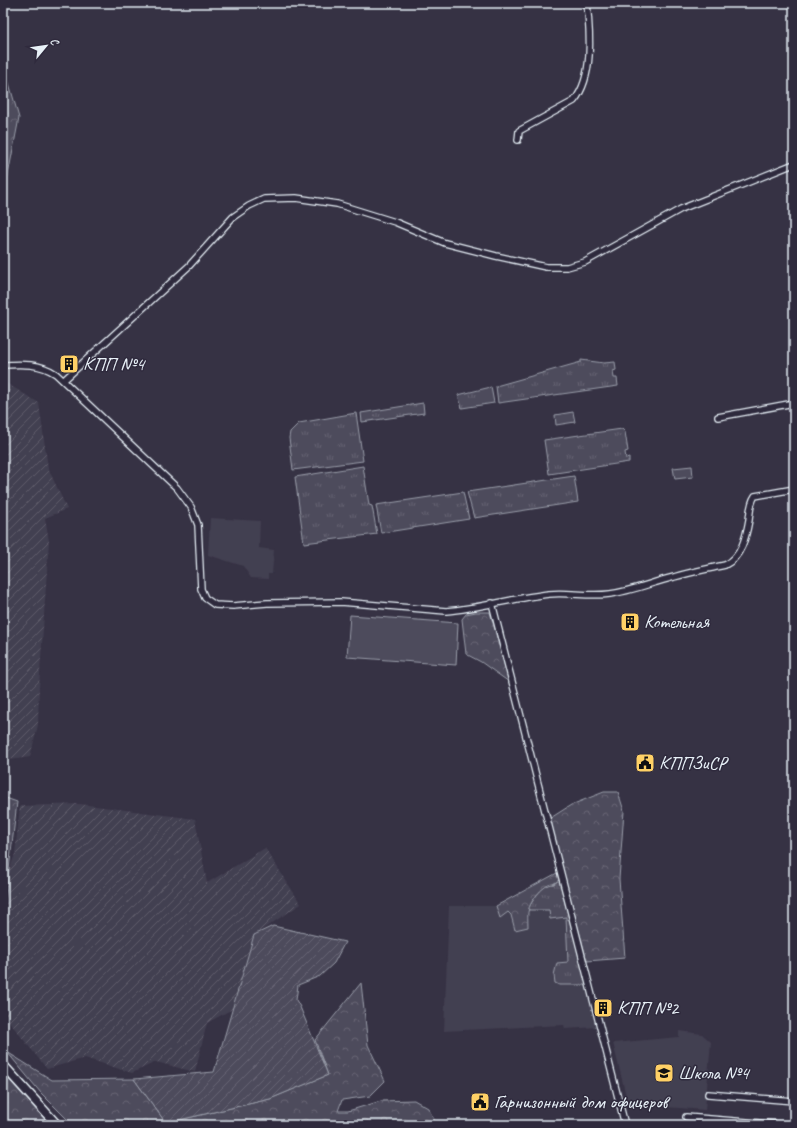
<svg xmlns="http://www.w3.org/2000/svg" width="797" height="1128" viewBox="0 0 797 1128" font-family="Caveat,sans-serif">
  <defs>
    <pattern id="industrial-furrows" width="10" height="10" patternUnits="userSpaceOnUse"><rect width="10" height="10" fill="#433f51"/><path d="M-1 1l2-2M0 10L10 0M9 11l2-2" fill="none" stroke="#5e5b6b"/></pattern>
    <pattern id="grass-tufts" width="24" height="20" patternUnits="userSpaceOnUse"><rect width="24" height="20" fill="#4d4b5c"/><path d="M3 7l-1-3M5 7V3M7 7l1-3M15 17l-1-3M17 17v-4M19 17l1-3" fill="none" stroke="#676574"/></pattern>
    <pattern id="forest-crowns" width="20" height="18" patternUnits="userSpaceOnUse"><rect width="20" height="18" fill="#4d4b5c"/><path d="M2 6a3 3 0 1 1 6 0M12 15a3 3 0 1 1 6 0" fill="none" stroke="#676574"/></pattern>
    <pattern id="garden-furrows" width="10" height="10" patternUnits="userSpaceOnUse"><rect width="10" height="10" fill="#4d4b5c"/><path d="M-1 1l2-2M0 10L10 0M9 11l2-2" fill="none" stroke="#676574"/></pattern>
  </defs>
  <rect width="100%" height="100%" fill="#363244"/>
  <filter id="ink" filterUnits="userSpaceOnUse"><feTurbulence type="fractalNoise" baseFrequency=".025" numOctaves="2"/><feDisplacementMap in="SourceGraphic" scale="8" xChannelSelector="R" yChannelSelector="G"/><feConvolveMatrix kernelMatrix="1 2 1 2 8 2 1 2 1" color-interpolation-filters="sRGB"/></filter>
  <g filter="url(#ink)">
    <g fill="#433f51">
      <polygon points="210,518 260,521 259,548 274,550 272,574 268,574 268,579 251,578 243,566 208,555"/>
      <polygon points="557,873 597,1027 565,1029 564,1025 444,1031 449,906 496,906"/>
      <polygon points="679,1031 702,1034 711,1042 705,1110 628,1104 613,1043 679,1037"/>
    </g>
    <g fill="url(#industrial-furrows)">
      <polygon points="3,381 39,403 48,468 67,509 45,518 49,541 39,688 38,725 30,757 3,761"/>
      <polygon points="80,804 195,819 207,883 265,848 301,904 254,935 234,1008 207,1023 195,1072 156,1062 132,1073 85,1058 47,1069 7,1019 3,1020 3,909 9,895 6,880 15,854 20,806"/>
    </g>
    <g fill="url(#grass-tufts)" stroke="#9a9eaa">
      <polygon points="581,360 604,363 615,362 616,370 613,371 614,378 617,378 618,386 498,403 496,386 581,362"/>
      <polygon points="491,387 494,403 462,408 458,395"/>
      <polygon points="423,403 424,413 362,422 361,413"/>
      <polygon points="356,413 363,461 293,470 289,438 290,432 299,423"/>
      <polygon points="622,429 625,432 628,451 625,452 626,459 629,458 629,462 549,474 544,440"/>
      <polygon points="363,466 369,505 372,506 377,534 304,543 295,477"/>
      <polygon points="574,476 578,502 474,518 467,492"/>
      <polygon points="463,492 469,519 381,533 376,505"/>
      <path d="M559 880 586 984 585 985H559L555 983 554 975 557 963 568 962 566 917 550 919 549 910H529L528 908C535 899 541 884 554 884Z"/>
    </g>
    <g fill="url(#forest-crowns)" stroke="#9a9eaa">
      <polygon points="3,62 19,118 3,201"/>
      <polygon points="476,612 490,612 509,682 481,662 466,654 462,619 466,614"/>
      <polygon points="604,792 618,792 624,811 619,879 625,958 587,961 549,819 571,805"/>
      <polygon points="3,797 17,802 5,903 3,907"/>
      <path d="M557 873 559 880 553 884C544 884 532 899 529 908 527 913 528 921 528 927L515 930 511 915 508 912 500 918 496 906Z"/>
      <polygon points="361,983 368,1045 385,1081 370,1096 342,1100 338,1111 348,1111 381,1101 414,1100 428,1108 437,1125 73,1125 41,1093 7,1052 52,1080 134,1079 166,1123 270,1099 328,1075 315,1040"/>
      <polygon points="3,1073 50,1125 3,1125"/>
    </g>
    <polygon fill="url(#garden-furrows)" stroke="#9a9eaa" points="273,926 345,942 334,963 320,976 298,985 296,1000 300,1007 328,1075 270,1099 166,1123 134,1079 214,1072 254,935"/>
    <g fill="#4d4b5c" stroke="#9a9eaa">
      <polygon points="573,412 575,422 556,425 555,415"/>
      <polygon points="692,466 693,477 675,479 673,468"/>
      <polygon points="350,615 458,623 456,665 347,657"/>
    </g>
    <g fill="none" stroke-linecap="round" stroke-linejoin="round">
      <g stroke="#e8f1f8" stroke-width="8">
        <g id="minor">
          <path d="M518 140 519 131 574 101C594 77 590 32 587 3"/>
          <path d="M3 365C22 364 40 363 56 374L177 488 191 507 198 525 201 589 205 598 215 605 233 606 267 603 341 602 446 611C481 608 514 598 549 594 569 592 589 597 610 594 632 591 653 582 674 577 691 572 708 569 725 565 741 558 746 537 749 520 750 512 750 503 755 496L794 489"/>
          <polyline points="64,380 189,266 233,217 249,206 264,199 296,198 337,204 395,222 445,243 496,256 546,267 567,267 585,262 681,209 794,164"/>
          <polyline points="718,417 794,403"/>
          <polyline points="492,603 625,1125"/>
          <polyline points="708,1094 794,1101"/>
          <polyline points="686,1117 785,1125"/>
        </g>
      </g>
      <g stroke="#e8f1f8" stroke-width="11">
        <polyline id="primary" points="3,1065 57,1125"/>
      </g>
      <use href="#minor" stroke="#2f2a3d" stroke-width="5.5"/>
      <use href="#primary" stroke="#2f2a3d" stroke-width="8"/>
    </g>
  </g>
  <defs>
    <g id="building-square" transform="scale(1)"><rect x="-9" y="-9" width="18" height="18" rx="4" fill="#ffd166" stroke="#2f2a3d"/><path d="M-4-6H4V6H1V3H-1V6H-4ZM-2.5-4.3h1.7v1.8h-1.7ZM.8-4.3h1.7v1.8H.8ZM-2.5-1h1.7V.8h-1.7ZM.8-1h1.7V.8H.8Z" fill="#111"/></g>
    <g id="civic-square" transform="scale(1)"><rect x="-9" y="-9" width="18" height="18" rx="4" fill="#ffd166" stroke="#2f2a3d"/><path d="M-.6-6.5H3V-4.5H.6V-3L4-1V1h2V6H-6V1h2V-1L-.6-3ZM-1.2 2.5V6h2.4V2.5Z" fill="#111"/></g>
    <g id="school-square" transform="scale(1)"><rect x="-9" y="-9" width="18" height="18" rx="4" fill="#ffd166" stroke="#2f2a3d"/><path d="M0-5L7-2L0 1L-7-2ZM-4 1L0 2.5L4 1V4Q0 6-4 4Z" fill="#111"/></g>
  </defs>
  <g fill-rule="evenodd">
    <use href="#building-square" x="69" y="364"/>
    <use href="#building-square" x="630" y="622"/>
    <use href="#civic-square" x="645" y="763"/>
    <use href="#building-square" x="603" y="1008"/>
    <use href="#school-square" x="664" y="1073"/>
    <use href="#civic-square" x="480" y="1102"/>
  </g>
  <g text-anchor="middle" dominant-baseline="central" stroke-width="3" stroke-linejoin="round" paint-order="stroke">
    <g font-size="19" fill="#e8f1f8" stroke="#2f2a3d" text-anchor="start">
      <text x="83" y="364">КПП №4</text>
      <text x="644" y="622">Котельная</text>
      <text x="659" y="763">КППЗиСР</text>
      <text x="617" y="1008">КПП №2</text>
      <text x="678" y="1073">Школа №4</text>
      <text x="494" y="1102">Гарнизонный дом офицеров</text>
    </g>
  </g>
  <rect width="797" height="1128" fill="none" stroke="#2f2a3d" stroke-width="16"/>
  <rect x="8" y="8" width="781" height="1112" fill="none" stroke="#e8f1f8" stroke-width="1.5" filter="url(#ink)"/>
  <g transform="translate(46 46) rotate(61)" stroke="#2f2a3d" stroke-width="3" paint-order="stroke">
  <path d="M0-3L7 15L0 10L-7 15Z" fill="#e8f1f8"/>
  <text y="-6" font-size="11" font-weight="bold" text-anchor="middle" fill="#e8f1f8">С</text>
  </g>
</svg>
